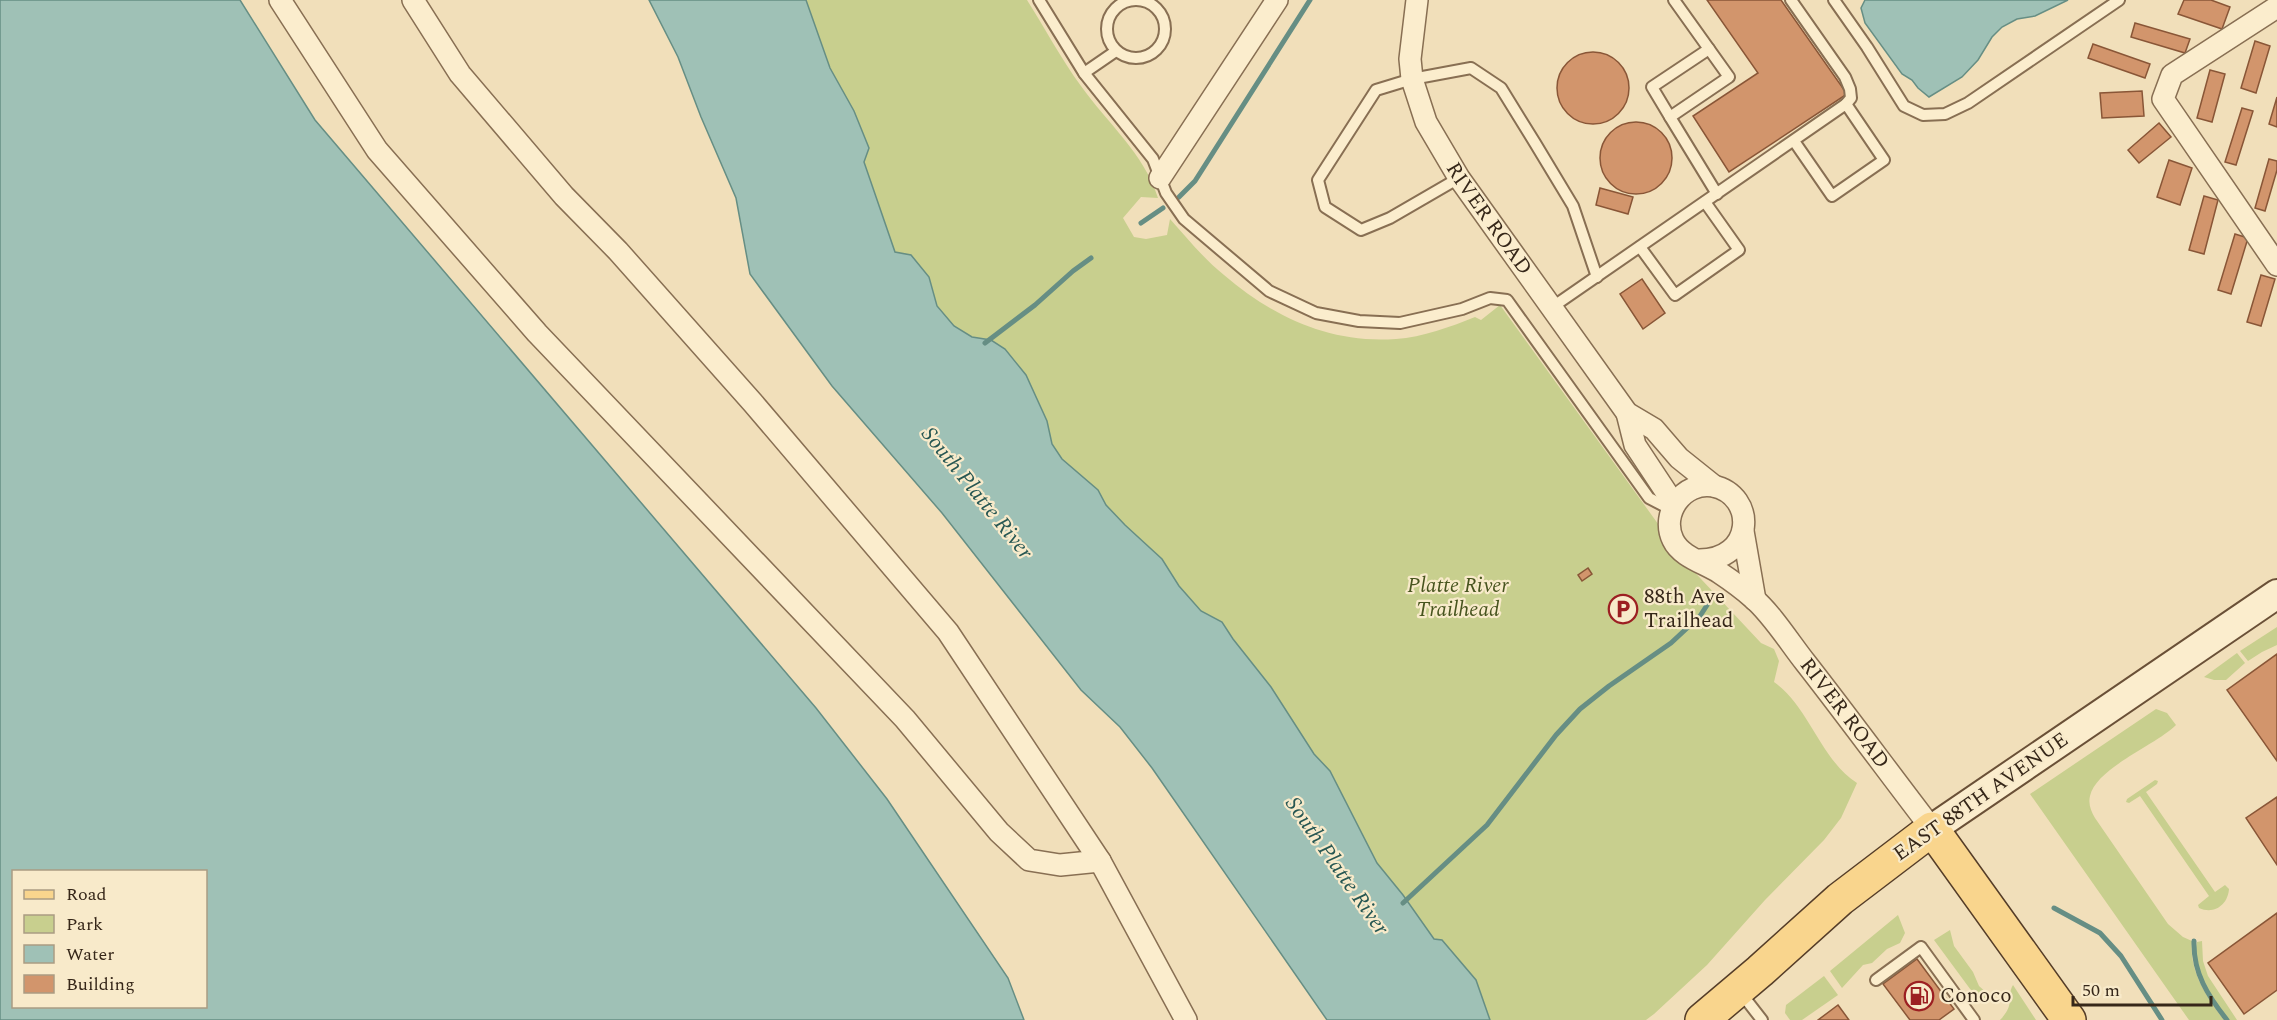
<svg xmlns="http://www.w3.org/2000/svg" width="2277" height="1020" viewBox="0 0 2277 1020" font-family="Spectral,serif">
  <rect width="100%" height="100%" fill="#f1dfba"/>
  <g fill="#c8cf8e">
    <path d="M806 0H1027C1045 28 1061 59 1081 86 1107 123 1144 153 1158 198L1141 197 1123 218 1134 237 1146 239 1167 235 1170 219C1187 238 1204 259 1224 275 1273 317 1330 344 1396 339 1423 337 1450 327 1475 317L1481 320 1500 305 1687 564 1761 643 1774 649 1779 661 1774 682C1810 708 1820 759 1857 783L1841 818 1824 840 1765 900 1707 965 1654 1014 1646 1020H1490L1476 980 1434 940 1403 895 1377 863 1330 771 1314 754 1271 687 1233 639 1222 622 1201 611 1179 586 1162 559 1125 525 1106 505 1098 490 1062 459 1052 444 1047 421 1026 375 1005 349 991 340 972 337 954 326 937 306 929 277 895 252 864 162 868 148 854 111 830 68Z"/>
    <polygon points="2277,627 2277,645 2262,652 2248,661 2240,651"/>
    <polygon points="2237,653 2245,663 2226,680 2214,680 2204,677"/>
    <path d="M2156 709 2167 713 2176 725C2156 745 2096 768 2090 796 2088 804 2091 811 2095 818L2168 924 2183 937 2192 941C2189 971 2206 996 2224 1020H2189L2030 794Z"/>
    <path d="M2155 780 2158 781 2157 784 2146 792 2215 892 2225 885 2229 889C2228 904 2215 915 2199 908L2198 905 2209 896 2140 796 2129 803 2126 802 2127 799Z"/>
    <polygon points="1898,915 1905,933 1900,943 1887,949 1872,963 1863,965 1842,988 1830,971"/>
    <polygon points="1950,930 1954,946 1973,972 1979,986 1989,995 1985,998 1976,997 1934,940"/>
    <path d="M2202 941 2203 961 2208 976 2237 1020H2229C2212 998 2190 972 2197 942Z"/>
    <polygon points="1824,976 1838,995 1802,1020 1790,1020 1785,1013 1786,1005"/>
    <path d="M2013 985 2036 1020H2000C2016 1004 2006 997 2013 985Z"/>
  </g>
  <g fill="#9fc1b6" stroke="#668e84" stroke-width="1.5" fill-rule="evenodd">
    <path d="M0 0H240L315 120 816 708 887 799 1008 978 1024 1020H0ZM14 872H206V1006H14Z"/>
    <polygon points="649,0 806,0 830,68 854,111 869,148 864,162 895,252 911,255 929,277 937,306 954,326 972,337 991,340 1005,349 1026,375 1047,421 1052,444 1062,459 1098,490 1106,505 1125,525 1162,559 1179,586 1201,611 1222,622 1233,639 1271,687 1314,754 1330,771 1377,863 1403,895 1434,939 1442,940 1476,980 1490,1020 1327,1020 1152,768 1120,727 1081,690 942,513 832,386 750,274 736,198 701,117 678,57"/>
    <polygon points="1865,0 2068,0 2035,16 2017,19 2002,27 1992,37 1978,60 1962,77 1929,97 1918,88 1912,80 1902,74 1865,23 1861,8"/>
  </g>
  <g fill="none" stroke-linecap="round" stroke-linejoin="round">
    <g stroke="#668e84" stroke-width="5">
      <polyline points="1179,197 1195,181 1310,0"/>
      <polyline points="1141,223 1163,208"/>
      <polyline points="985,343 1035,305 1073,271 1091,258"/>
      <polyline points="1403,903 1487,825 1556,735 1580,709 1609,686 1671,643 1700,616 1711,599"/>
      <polyline points="2054,908 2100,933 2121,956 2162,1020"/>
      <path d="M2194 941C2193 973 2208 996 2227 1020"/>
    </g>
  </g>
  <g fill="#d2956c" stroke="#895637" stroke-width="1.5">
    <polygon points="1707,0 1781,0 1847,94 1729,172 1693,116 1758,73"/>
    <polygon points="2184,0 2211,0 2230,7 2222,29 2178,14"/>
    <polygon points="2135,23 2190,39 2185,53 2131,37"/>
    <polygon points="2255,41 2270,46 2256,93 2241,88"/>
    <polygon points="2093,44 2150,64 2145,78 2088,58"/>
    <circle cx="1593" cy="88" r="36"/>
    <polygon points="2210,70 2225,74 2212,122 2197,118"/>
    <polygon points="2142,91 2144,116 2102,118 2100,93"/>
    <polygon points="2277,97 2277,127 2269,124"/>
    <polygon points="2242,108 2253,111 2236,165 2225,162"/>
    <circle cx="1636" cy="158" r="36"/>
    <polygon points="2159,123 2171,137 2139,163 2128,150"/>
    <polygon points="2269,159 2277,161 2277,170 2265,211 2255,208"/>
    <polygon points="2169,160 2192,168 2180,205 2157,197"/>
    <polygon points="1600,188 1633,197 1628,214 1596,205"/>
    <polygon points="2204,196 2218,200 2204,254 2189,250"/>
    <polygon points="2235,234 2248,238 2231,294 2218,290"/>
    <polygon points="2261,275 2275,279 2261,326 2247,322"/>
    <polygon points="1642,279 1665,313 1643,329 1620,294"/>
    <polygon points="1588,568 1592,574 1582,581 1578,575"/>
    <polygon points="2277,654 2277,761 2227,690"/>
    <polygon points="2277,797 2277,865 2246,818"/>
    <polygon points="2277,913 2277,990 2244,1014 2208,963"/>
    <polygon points="1917,959 1954,1009 1939,1020 1910,1020 1883,984"/>
    <polygon points="1838,1005 1849,1020 1818,1020"/>
  </g>
  <g fill="none" stroke-linecap="round" stroke-linejoin="round">
    <g stroke="#886f53" stroke-width="14">
      <g id="lane">
        <circle cx="1136" cy="29" r="29"/>
        <polyline points="1039,0 1084,73 1153,159 1166,193 1184,219 1269,291 1316,313 1359,321 1400,323 1462,309 1490,298 1507,300 1649,498 1672,510"/>
        <polyline points="1674,0 1729,77 1670,117 1717,194"/>
        <polyline points="1791,0 1845,77 1850,89 1851,98 1846,104"/>
        <polyline points="1834,0 1867,47 1904,106 1923,115 1945,114 1968,103 2119,0"/>
        <polyline points="1084,73 1116,51"/>
        <polyline points="1670,117 1652,87 1709,49"/>
        <polyline points="1459,178 1390,218 1361,230 1325,207 1318,180 1376,90 1412,79 1471,68 1501,88 1535,143 1573,206 1597,277"/>
        <polyline points="1640,247 1675,295 1739,250 1705,202"/>
        <polyline points="1551,308 1846,104 1884,160 1832,196 1794,141"/>
        <polyline points="1876,980 1921,947 1974,1020"/>
        <polyline points="1741,993 1762,1020"/>
      </g>
    </g>
    <g stroke="#886f53" stroke-width="24">
      <g id="street">
        <polyline points="280,0 377,150 537,333 905,719 999,832 1029,860 1060,865 1100,861"/>
        <polyline points="413,0 460,74 564,196 618,251 753,403 948,632 1100,861 1186,1020"/>
        <path id="s1" d="M1417 0 1410 59 1412 79 1426 122 1459 178 1627 413 1654 429 1679 458 1714 486"/>
        <polyline points="2277,7 2172,75 2163,99 2277,265"/>
        <polyline points="1160,178 1277,0"/>
        <polyline points="1627,413 1635,445 1674,504"/>
        <polyline points="1743,531 1755,600"/>
        <path id="s2" d="M1698 560C1755 561 1757 495 1713 486 1684 481 1660 513 1673 540 1681 557 1705 563 1720 573 1732 581 1743 589 1753 598 1771 613 1790 643 1805 662 1848 717 1889 773 1932 829"/>
      </g>
    </g>
    <g stroke="#6a5037" stroke-width="32">
      <polyline id="secondary" points="1932,829 2277,594"/>
    </g>
    <g stroke="#553d28" stroke-width="36">
      <polyline id="primary" points="1702,1020 1760,971 1840,899 1932,829 2069,1020"/>
    </g>
    <use href="#lane" stroke="#fbedcd" stroke-width="10"/>
    <use href="#street" stroke="#fbedcd" stroke-width="21"/>
    <use href="#secondary" stroke="#fbedcd" stroke-width="28"/>
    <use href="#primary" stroke="#f9d58d" stroke-width="33"/>
  </g>
  <defs>
    <g id="parking-ring" transform="scale(1.5)"><circle r="9.5" fill="#f8eaca" stroke="#9c1f22" stroke-width="1.5"/><path d="M-3.5-5.5H1a3.5 3.5 0 0 1 0 7H-1V5.5H-3.5ZM-1-3.4V-.6H.8a1.4 1.4 0 0 0 0-2.8Z" fill="#9c1f22"/></g>
    <g id="fuel-ring" transform="scale(1.5)"><circle r="9.5" fill="#f8eaca" stroke="#9c1f22" stroke-width="1.5"/><path d="M-5.5-6h7V0h2V4h1.3V-2.5L3-4.5l.8-.8L6-3V5H2.5V1h-1V6h-7ZM-4.2-4.7v3.2H.2V-4.7Z" fill="#9c1f22"/></g>
  </defs>
  <g fill-rule="evenodd">
    <use href="#parking-ring" x="1623" y="609"/>
    <use href="#fuel-ring" x="1919" y="996"/>
  </g>
  <g text-anchor="middle" dominant-baseline="central" stroke-width="4.5" stroke-linejoin="round" paint-order="stroke">
    <g font-size="21" fill="#362719" stroke="#f8eaca">
      <text stroke="none"><textPath href="#s1" startOffset="240">RIVER ROAD</textPath></text>
      <text stroke="none"><textPath href="#s2" startOffset="447">RIVER ROAD</textPath></text>
      <text transform="translate(1981 797) rotate(-35)">EAST 88TH AVENUE</text>
    </g>
    <g font-size="21" font-style="italic" fill="#47541e" stroke="#f8eaca">
      <text x="1458" y="586">Platte River<tspan x="1458" dy="24">Trailhead</tspan></text>
    </g>
    <g font-size="21" fill="#362719" stroke="#f8eaca" text-anchor="start">
      <text x="1644" y="597">88th Ave<tspan x="1644" dy="24">Trailhead</tspan></text>
      <text x="1940" y="996">Conoco</text>
    </g>
    <g font-size="22" font-style="italic" fill="#275753" stroke="#f8eaca">
      <text transform="translate(977 493) rotate(51)">South Platte River</text>
      <text transform="translate(1337 866) rotate(55)">South Platte River</text>
    </g>
  </g>
  <rect x="12" y="870" width="195" height="138" fill="#f8eaca" stroke="#aa9c83" stroke-width="1.5"/>
  <rect x="24" y="890" width="30" height="9" fill="#f9d58d" stroke="#aa9c83" stroke-width="1.5"/>
  <text x="66" y="900" font-size="18" fill="#362719">Road</text>
  <rect x="24" y="915" width="30" height="18" fill="#c8cf8e" stroke="#aa9c83" stroke-width="1.5"/>
  <text x="66" y="930" font-size="18" fill="#362719">Park</text>
  <rect x="24" y="945" width="30" height="18" fill="#9fc1b6" stroke="#aa9c83" stroke-width="1.5"/>
  <text x="66" y="960" font-size="18" fill="#362719">Water</text>
  <rect x="24" y="975" width="30" height="18" fill="#d2956c" stroke="#aa9c83" stroke-width="1.5"/>
  <text x="66" y="990" font-size="18" fill="#362719">Building</text>
  <path d="M2073 996v9h138v-9" fill="none" stroke="#362719" stroke-width="3"/>
  <text x="2082" y="996" font-size="18" fill="#362719" stroke="#f8eaca" stroke-width="4.5" paint-order="stroke">50 m</text>
</svg>
